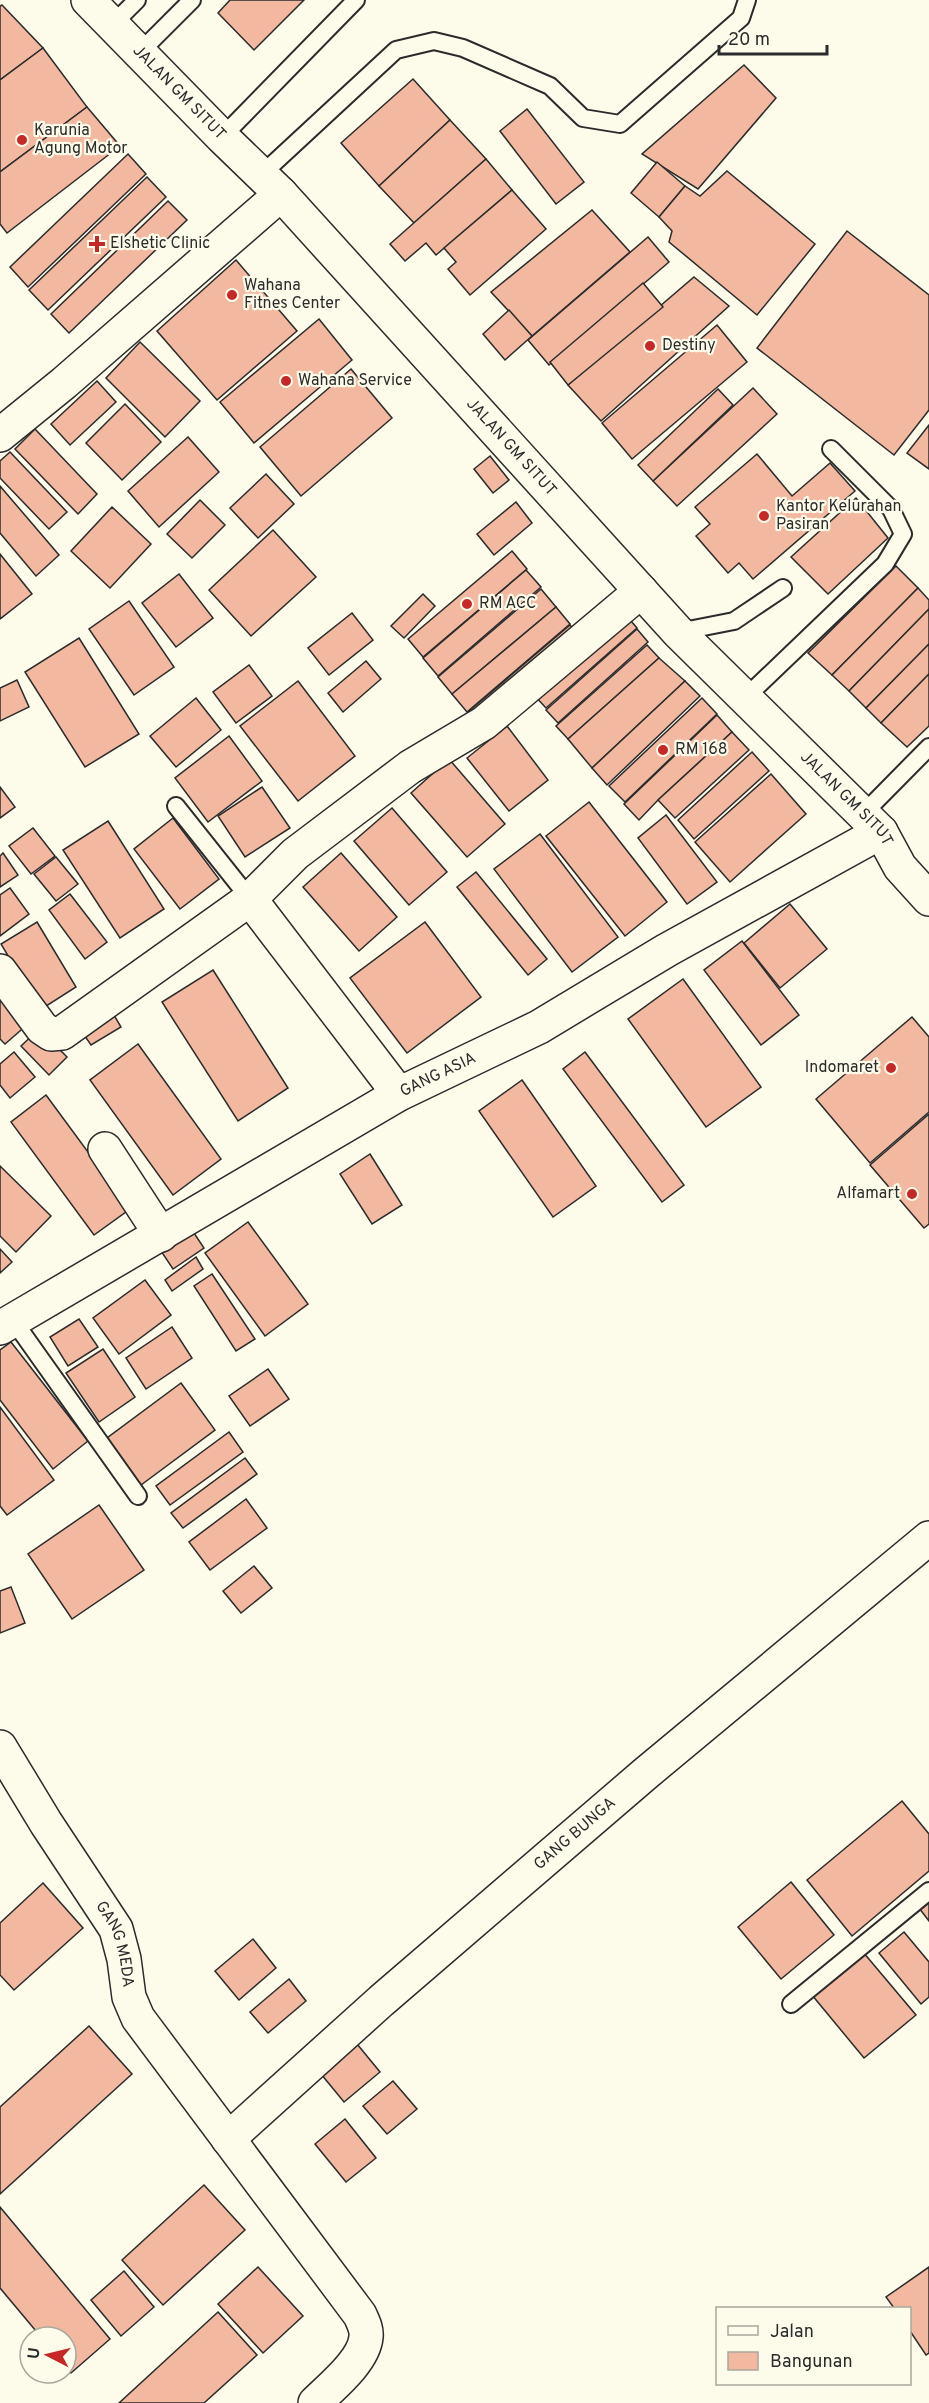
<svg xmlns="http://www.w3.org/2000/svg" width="929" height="2403" viewBox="0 0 929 2403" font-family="Overpass,sans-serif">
  <rect width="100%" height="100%" fill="#fdfbea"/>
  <g fill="#f2b8a0" stroke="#2b2b2b" stroke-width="1.5">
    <polygon points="230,0 304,0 254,50 218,13"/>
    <polygon points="2,5 43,48 0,80 0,6"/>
    <polygon points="43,48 87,107 0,172 0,80"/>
    <polygon points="744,65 776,98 698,189 642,154"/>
    <polygon points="413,79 450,120 379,186 341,143"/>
    <polygon points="87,107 120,146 7,233 0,224 0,172"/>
    <polygon points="527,109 584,182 556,204 500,131"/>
    <polygon points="450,120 486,159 414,223 379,186"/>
    <polygon points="128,154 146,174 28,287 10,267"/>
    <polygon points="486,159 512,190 436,255 426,243 405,261 390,244"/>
    <polygon points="657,162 685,186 659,217 631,193"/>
    <polygon points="727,171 815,244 757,315 669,242 672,231 659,217 685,186 700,196"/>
    <polygon points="147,177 166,197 48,310 29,290"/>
    <polygon points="512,190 546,229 470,295 448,269 456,262 444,248"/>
    <polygon points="168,201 187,220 69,333 51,314"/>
    <polygon points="592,210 630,252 532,336 491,292"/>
    <polygon points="847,231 929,295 929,410 894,455 757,348"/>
    <polygon points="648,237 669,262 549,365 528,340"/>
    <polygon points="236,260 297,331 217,400 157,331"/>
    <polygon points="694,277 729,306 601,421 568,385"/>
    <polygon points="643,283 663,307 568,385 550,362"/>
    <polygon points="509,310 532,336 505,360 483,334"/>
    <polygon points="319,319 352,360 254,443 220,402"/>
    <polygon points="717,325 747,362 632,459 602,423"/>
    <polygon points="140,342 200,401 165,437 106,378"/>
    <polygon points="351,369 392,418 301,496 260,447"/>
    <polygon points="97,381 116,402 70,445 51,424"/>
    <polygon points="753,388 777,414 677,506 653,481"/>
    <polygon points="718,389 733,405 653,481 638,465"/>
    <polygon points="125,404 161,442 122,480 86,443"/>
    <polygon points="929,425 929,469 907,453"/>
    <polygon points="35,429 97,494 78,514 15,449"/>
    <polygon points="188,437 219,472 159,527 128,491"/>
    <polygon points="10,452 67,512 49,529 0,478 0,461"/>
    <polygon points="757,454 792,496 830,463 855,491 753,579 739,563 728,573 696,536 710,524 695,507"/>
    <polygon points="490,456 509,480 493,493 474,469"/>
    <polygon points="266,474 294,504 258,538 230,508"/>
    <polygon points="0,486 59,555 36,576 0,533"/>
    <polygon points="856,498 888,538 828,594 791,557"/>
    <polygon points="200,500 225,525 192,558 167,534"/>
    <polygon points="516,502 532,523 494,555 477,534"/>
    <polygon points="112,507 151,544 110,588 71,551"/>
    <polygon points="273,530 316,577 251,636 209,590"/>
    <polygon points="512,551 527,569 423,657 408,639"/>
    <polygon points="0,554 32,594 0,619"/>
    <polygon points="896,566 918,588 832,675 808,653"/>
    <polygon points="526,570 541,587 438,676 423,658"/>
    <polygon points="179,574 213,618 176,647 142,603"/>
    <polygon points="918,588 929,600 929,609 849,691 832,675"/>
    <polygon points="541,589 556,607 452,694 438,677"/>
    <polygon points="423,594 435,606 404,638 391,626"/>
    <polygon points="129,601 174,667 134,695 89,629"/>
    <polygon points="556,607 570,624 467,712 452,694"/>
    <polygon points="929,609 929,644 866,708 849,691"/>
    <polygon points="352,613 373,640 329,675 308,648"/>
    <polygon points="625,614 637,628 546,708 534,695"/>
    <polygon points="570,625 580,636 478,723 468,712"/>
    <polygon points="637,629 648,642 558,723 546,710"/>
    <polygon points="79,638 139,734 85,767 25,672"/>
    <polygon points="929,644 929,674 881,723 866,708"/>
    <polygon points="647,645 659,658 568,739 556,726"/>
    <polygon points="659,658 685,681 592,768 568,739"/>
    <polygon points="366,661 381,679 343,712 328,693"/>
    <polygon points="249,665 272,696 236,723 213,692"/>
    <polygon points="929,674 929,726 907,747 881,723"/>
    <polygon points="17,680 29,707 0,721 0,688"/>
    <polygon points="298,681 355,756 298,801 240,726"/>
    <polygon points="685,681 700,696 607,785 592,768"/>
    <polygon points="196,698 221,730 176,767 150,736"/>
    <polygon points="702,698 717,714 625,802 609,786"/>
    <polygon points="717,715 732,732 658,800 639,820 624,804"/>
    <polygon points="507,726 548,780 509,811 467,758"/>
    <polygon points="732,732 749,750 675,818 658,800"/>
    <polygon points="229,736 262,781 208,822 175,778"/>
    <polygon points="752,752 769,771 694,839 678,820"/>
    <polygon points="449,759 505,824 467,857 411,793"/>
    <polygon points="771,774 806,814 730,882 695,842"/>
    <polygon points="0,787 15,807 0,818"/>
    <polygon points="262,787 290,828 245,857 218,816"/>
    <polygon points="589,802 667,902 625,936 546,836"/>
    <polygon points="392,808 447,872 409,905 354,841"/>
    <polygon points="666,815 717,882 687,904 638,838"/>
    <polygon points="173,818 219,879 180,909 134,849"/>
    <polygon points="108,821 164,909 120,938 63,850"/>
    <polygon points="33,828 55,856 31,874 9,846"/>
    <polygon points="540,834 618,937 572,972 494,869"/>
    <polygon points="3,853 18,875 0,887 0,856"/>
    <polygon points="341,853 397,917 359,951 303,887"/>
    <polygon points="56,857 78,884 56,901 34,874"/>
    <polygon points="476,872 547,959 528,975 457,887"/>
    <polygon points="10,888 29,914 0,936 0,895"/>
    <polygon points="70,894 107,942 85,959 49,910"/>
    <polygon points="790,904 827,949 780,988 744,943"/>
    <polygon points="37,922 76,987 40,1010 1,944"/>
    <polygon points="425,922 481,997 407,1053 350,978"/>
    <polygon points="742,941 799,1015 761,1045 704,970"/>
    <polygon points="213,970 288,1088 238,1121 162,1002"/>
    <polygon points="683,979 761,1087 706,1127 628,1019"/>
    <polygon points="0,993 28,1024 5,1044 0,1039"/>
    <polygon points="111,1010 121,1027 91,1045 80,1029"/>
    <polygon points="912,1017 929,1037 929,1112 870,1163 816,1099"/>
    <polygon points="39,1029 67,1057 49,1075 21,1046"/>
    <polygon points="138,1044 221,1159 173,1195 90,1080"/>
    <polygon points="14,1052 35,1077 10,1098 0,1085 0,1064"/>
    <polygon points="585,1052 684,1185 662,1202 563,1069"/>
    <polygon points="522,1080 596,1186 553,1217 479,1111"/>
    <polygon points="46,1095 130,1209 94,1235 11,1122"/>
    <polygon points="929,1114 929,1224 924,1228 870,1165"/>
    <polygon points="370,1154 402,1205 372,1224 340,1174"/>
    <polygon points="0,1166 51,1216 16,1252 0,1236"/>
    <polygon points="248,1222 308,1304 265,1336 205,1253"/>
    <polygon points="188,1224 204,1248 173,1269 157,1245"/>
    <polygon points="0,1249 12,1262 0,1273"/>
    <polygon points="196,1257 203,1269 172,1291 165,1280"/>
    <polygon points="212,1274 255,1339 236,1351 194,1286"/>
    <polygon points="145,1280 171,1315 119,1354 93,1318"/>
    <polygon points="79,1319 98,1347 68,1366 50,1337"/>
    <polygon points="172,1327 192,1358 146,1389 126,1358"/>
    <polygon points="11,1342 88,1441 53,1469 0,1400 0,1350"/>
    <polygon points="103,1349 135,1397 99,1422 66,1373"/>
    <polygon points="268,1369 289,1399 250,1426 229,1396"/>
    <polygon points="181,1383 215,1430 141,1485 107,1438"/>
    <polygon points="0,1407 54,1480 7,1515 0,1506"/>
    <polygon points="229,1432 243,1452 170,1505 156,1486"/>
    <polygon points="245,1458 257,1474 183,1528 171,1513"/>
    <polygon points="246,1499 267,1528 210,1570 189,1542"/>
    <polygon points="99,1505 144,1570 72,1619 28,1554"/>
    <polygon points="254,1566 272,1588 241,1613 223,1591"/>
    <polygon points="11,1587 25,1623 0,1633 0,1591"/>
    <polygon points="902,1801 929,1834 929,1871 852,1936 807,1880"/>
    <polygon points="791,1882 834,1935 781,1979 738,1927"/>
    <polygon points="43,1883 83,1928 14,1990 0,1975 0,1923"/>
    <polygon points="929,1899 929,1921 919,1908"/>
    <polygon points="904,1932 929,1962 929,1997 921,2004 879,1953"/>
    <polygon points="253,1939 276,1968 239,2000 215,1971"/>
    <polygon points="863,1952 916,2015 864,2058 812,1995"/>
    <polygon points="289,1979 306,2001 268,2033 250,2012"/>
    <polygon points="89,2026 132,2074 0,2194 0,2107"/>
    <polygon points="348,2033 380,2072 344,2102 312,2063"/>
    <polygon points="393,2081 417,2109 387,2134 363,2106"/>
    <polygon points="345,2119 376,2158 346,2182 315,2144"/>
    <polygon points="204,2185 245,2230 163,2305 122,2260"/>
    <polygon points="0,2207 110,2339 71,2373 66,2367 66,2337 41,2337 0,2288"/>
    <polygon points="258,2267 303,2316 263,2353 218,2304"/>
    <polygon points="929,2267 929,2353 926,2355 910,2331 910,2308 894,2308 886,2297"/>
    <polygon points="124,2271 154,2307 121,2336 91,2300"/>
    <polygon points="218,2312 257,2355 204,2403 119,2403"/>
  </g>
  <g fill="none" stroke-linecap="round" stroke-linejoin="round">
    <g stroke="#2b2b2b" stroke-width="20">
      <g id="service">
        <polyline points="112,25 137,0"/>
        <polyline points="140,52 192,0"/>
        <polyline points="222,137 356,0"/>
        <polyline points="261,175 396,50 434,41 463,48 550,86 583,118 620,124 741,18 747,0"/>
        <polyline points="678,632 734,621 783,588"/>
        <polyline points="745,698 885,564 903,534 891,509 831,449"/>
        <polyline points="176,806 250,899"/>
        <polyline points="862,815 929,747"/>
        <polyline points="13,1320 138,1496"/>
        <polyline points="791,2004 929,1891"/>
      </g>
    </g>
    <g stroke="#2b2b2b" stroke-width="36">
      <g id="minor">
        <polyline points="0,435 64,383 281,194"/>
        <polyline points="250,899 399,1094"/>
        <polyline points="0,971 42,1028 51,1034 62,1033 250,899 295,854 410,767 484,723 641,591"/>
        <polyline points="105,1149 161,1235"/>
        <path id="s1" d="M0 1328 399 1094 539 1027 667 950 881 832"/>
        <path id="s2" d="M0 1747 46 1823 116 1929 124 1959 129 1997 138 2018 360 2315C363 2322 367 2329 366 2337 364 2361 331 2387 315 2403"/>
        <path id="s3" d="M228 2139 381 2001 645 1774 929 1538"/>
      </g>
    </g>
    <g stroke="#2b2b2b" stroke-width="36">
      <g id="secondary">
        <path id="s4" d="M88 0 222 137 281 194 678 632 881 832 900 867 929 899"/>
      </g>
    </g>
    <use href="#service" stroke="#fdfbea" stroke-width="16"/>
    <use href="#minor" stroke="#fdfbea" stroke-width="33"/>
    <use href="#secondary" stroke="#fdfbea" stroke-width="33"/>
  </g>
  <g fill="#c62828" stroke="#fdfbea" stroke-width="2">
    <circle cx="22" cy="140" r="6"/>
    <path d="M94 235h6v6h6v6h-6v6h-6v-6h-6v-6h6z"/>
    <circle cx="232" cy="295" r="6"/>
    <circle cx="650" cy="346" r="6"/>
    <circle cx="286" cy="381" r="6"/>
    <circle cx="764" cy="516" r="6"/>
    <circle cx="467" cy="604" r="6"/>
    <circle cx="663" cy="750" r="6"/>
    <circle cx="891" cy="1068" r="6"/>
    <circle cx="912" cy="1194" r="6"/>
  </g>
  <g text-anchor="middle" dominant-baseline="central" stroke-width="4.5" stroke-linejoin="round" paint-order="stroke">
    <g font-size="16" fill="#2b2b2b" stroke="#fdfbea">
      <text stroke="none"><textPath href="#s4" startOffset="130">JALAN GM SITUT</textPath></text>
      <text stroke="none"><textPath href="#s4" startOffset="616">JALAN GM SITUT</textPath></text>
      <text stroke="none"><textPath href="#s4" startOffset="1102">JALAN GM SITUT</textPath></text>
      <text stroke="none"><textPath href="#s1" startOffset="506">GANG ASIA</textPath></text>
      <text stroke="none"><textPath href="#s3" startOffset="462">GANG BUNGA</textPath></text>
      <text stroke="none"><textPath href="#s2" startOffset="230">GANG MEDA</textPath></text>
    </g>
    <g font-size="16" fill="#2b2b2b" stroke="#fdfbea" text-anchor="start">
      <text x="34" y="131">Karunia<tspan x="34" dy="18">Agung Motor</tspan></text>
      <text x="110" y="244">Elshetic Clinic</text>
      <text x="244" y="286">Wahana<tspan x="244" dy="18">Fitnes Center</tspan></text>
      <text x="662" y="346">Destiny</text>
      <text x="298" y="381">Wahana Service</text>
      <text x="776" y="507">Kantor Kelurahan<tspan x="776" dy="18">Pasiran</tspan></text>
      <text x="479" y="604">RM ACC</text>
      <text x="675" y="750">RM 168</text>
      <text x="879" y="1068" text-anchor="end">Indomaret</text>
      <text x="900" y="1194" text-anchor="end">Alfamart</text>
    </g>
  </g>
  <rect x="716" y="2307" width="195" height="78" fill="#fdfbea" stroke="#a9a89e" stroke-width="1.5"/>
  <rect x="728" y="2326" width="30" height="9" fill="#fdfbea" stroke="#a9a89e" stroke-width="1.5"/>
  <text x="770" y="2337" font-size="18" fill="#2b2b2b">Jalan</text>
  <rect x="728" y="2352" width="30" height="18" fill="#f2b8a0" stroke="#a9a89e" stroke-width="1.5"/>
  <text x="770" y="2367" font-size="18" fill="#2b2b2b">Bangunan</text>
  <g transform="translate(48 2355) rotate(277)"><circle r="28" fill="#fdfbea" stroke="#a9a89e" stroke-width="1.5"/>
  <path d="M0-4.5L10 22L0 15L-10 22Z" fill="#c62828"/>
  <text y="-9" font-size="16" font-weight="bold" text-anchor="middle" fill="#2b2b2b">U</text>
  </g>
  <path d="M719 45v9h108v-9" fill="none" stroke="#2b2b2b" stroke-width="3"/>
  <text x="728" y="45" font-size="18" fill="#2b2b2b" stroke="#fdfbea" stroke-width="4.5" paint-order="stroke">20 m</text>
</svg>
